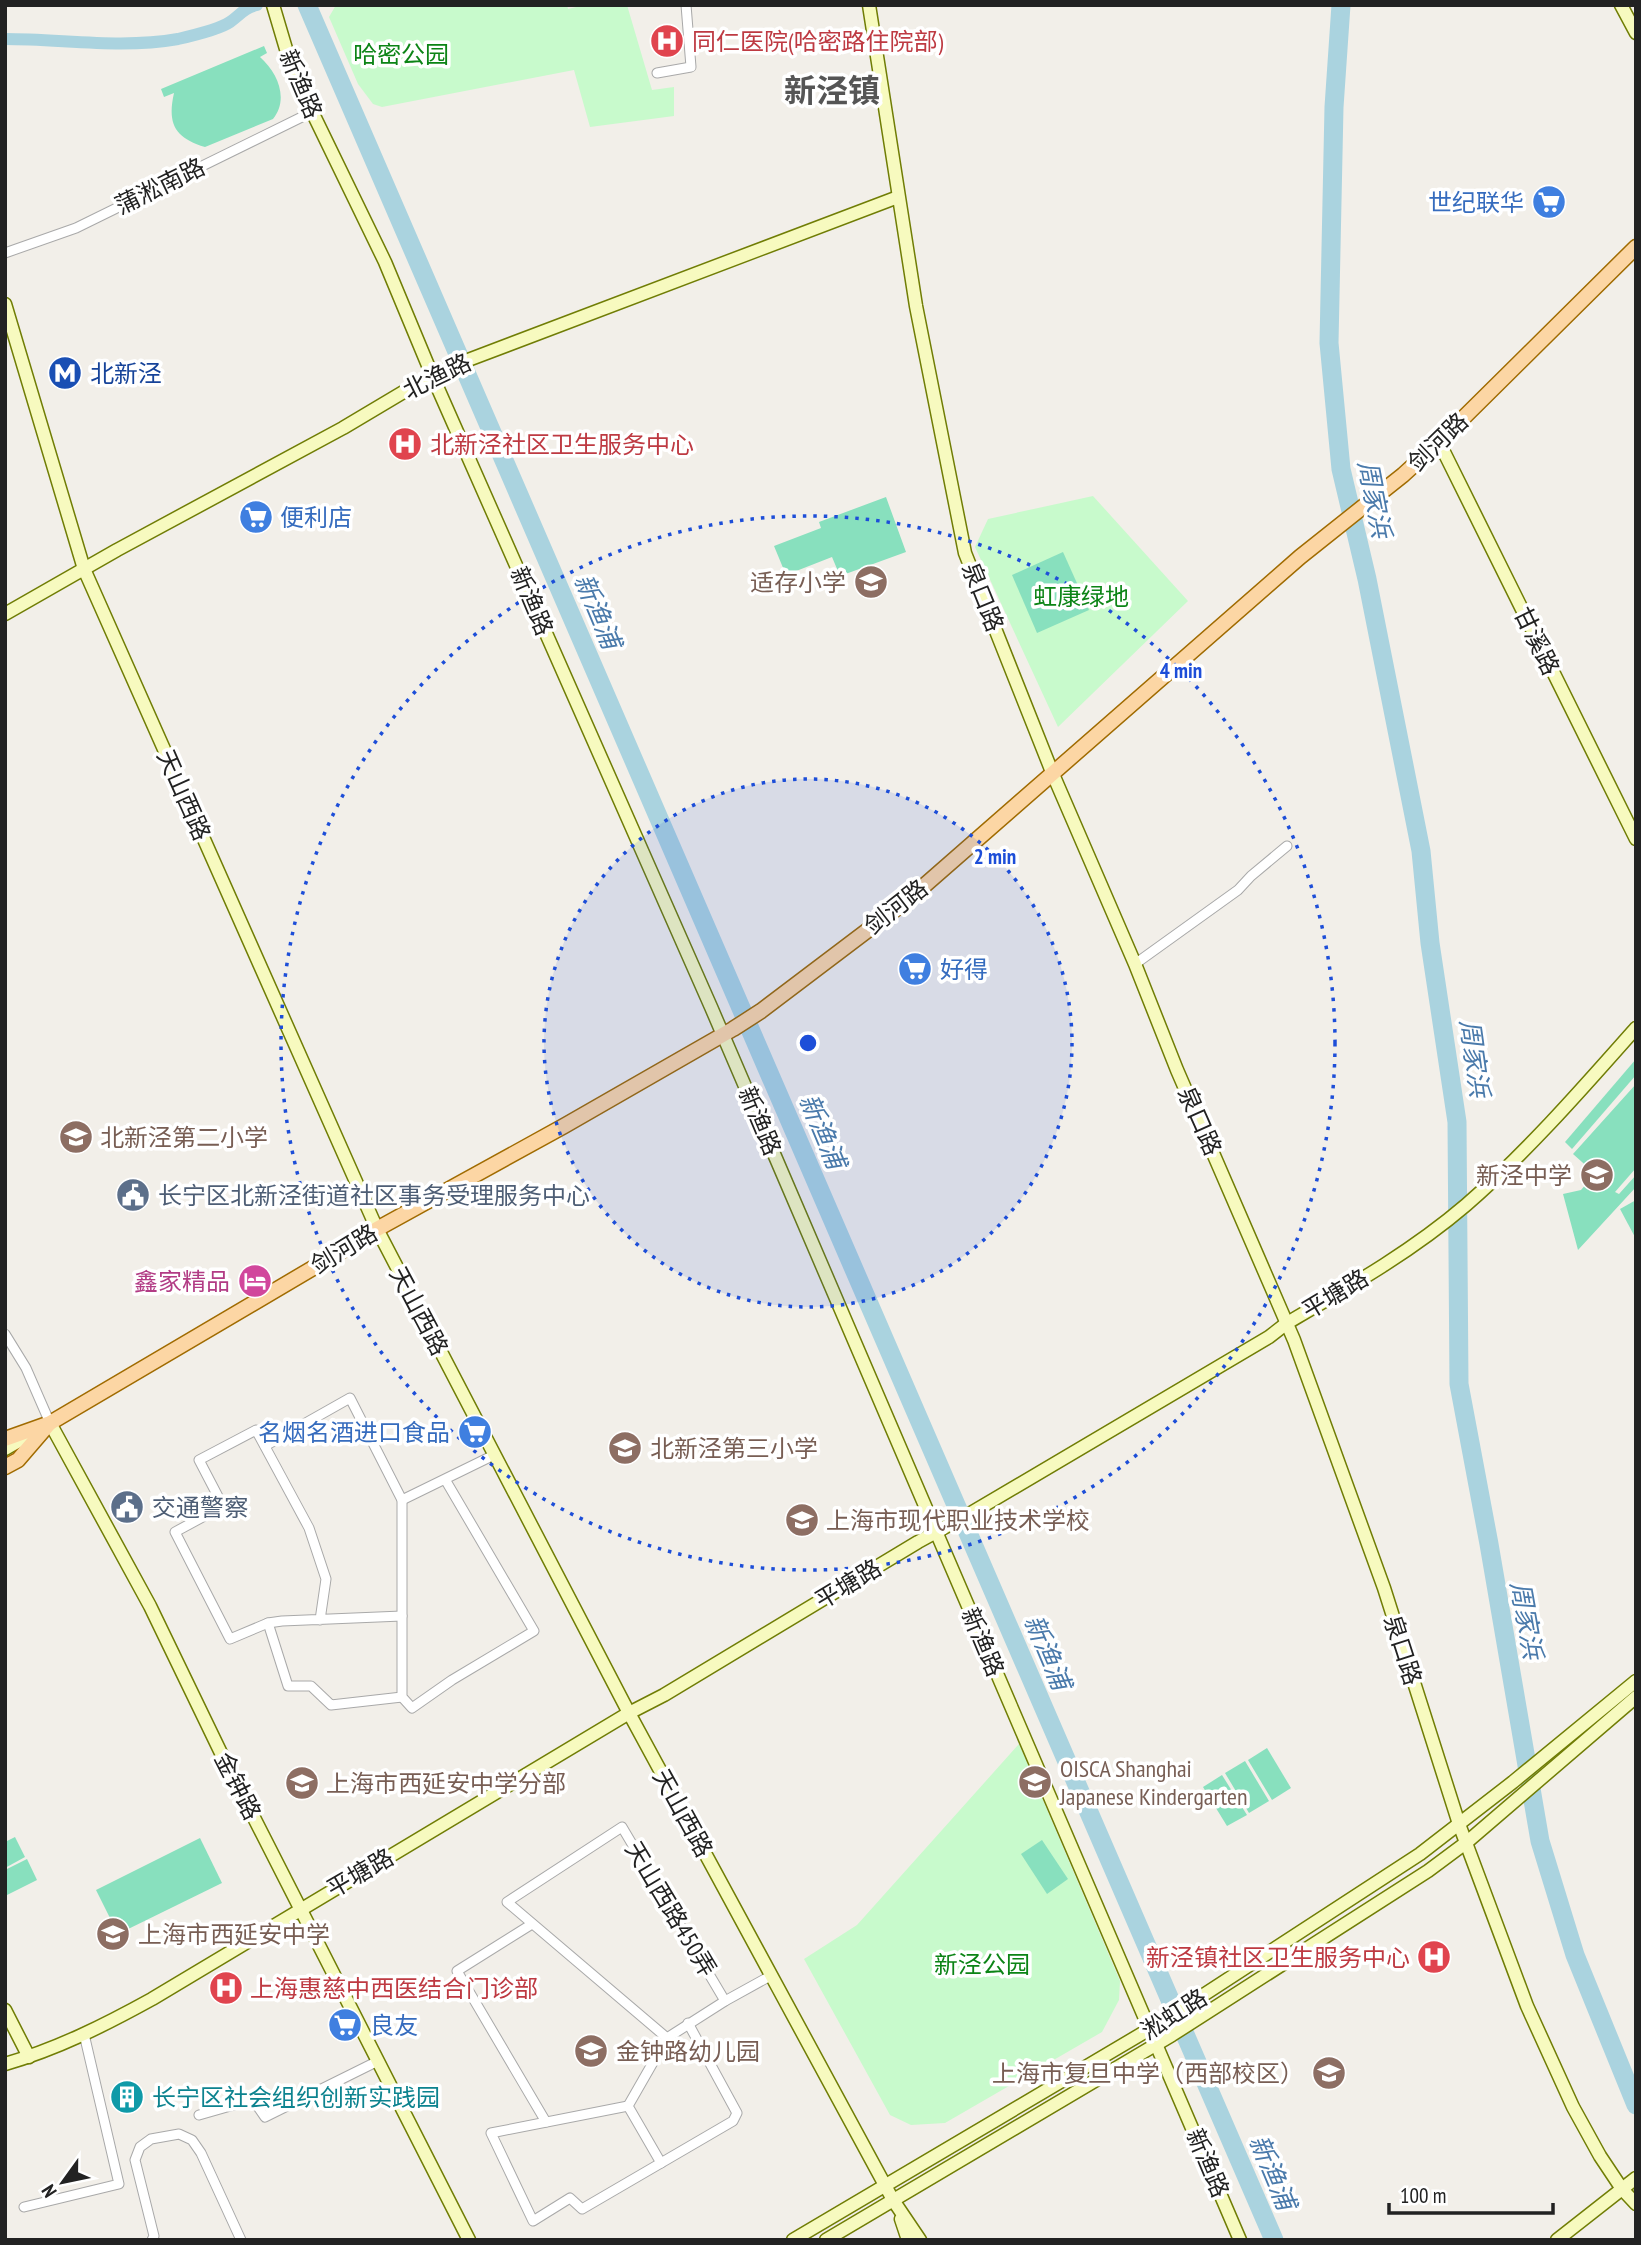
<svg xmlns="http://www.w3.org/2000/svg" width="1641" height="2245" viewBox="0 0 1641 2245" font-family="'PT Sans Narrow','Noto Sans SC',sans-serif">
  <rect width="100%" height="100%" fill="#f2efe9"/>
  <g fill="#c8facc">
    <polygon points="336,5 567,5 568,9 584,5 627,5 652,90 674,87 674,116 590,127 574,70 382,107 373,104 358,84 329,17"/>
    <polygon points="1093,496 1188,601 1058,727 975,547 988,519"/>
    <polygon points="1019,1744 1120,1981 1119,2000 1102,2032 945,2123 911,2125 890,2115 804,1959 857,1925"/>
  </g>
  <g fill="#88e0be">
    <path d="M264 46 267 53 260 57C278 73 289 99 273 119L205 147C175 138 167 124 174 93L164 97 161 89Z"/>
    <polygon points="886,497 906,552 840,576 832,557 786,575 774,546 821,528 819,522"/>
    <polygon points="1063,552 1089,610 1037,633 1012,575"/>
    <polygon points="1636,1059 1636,1075 1572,1149 1565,1142"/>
    <polygon points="1636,1084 1636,1168 1615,1192 1619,1194 1636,1175 1636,1187 1578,1250 1563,1194 1581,1190 1594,1175 1609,1186 1573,1154"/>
    <polygon points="1636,1200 1636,1239 1620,1209"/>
    <polygon points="1267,1748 1291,1788 1272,1800 1248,1760"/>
    <polygon points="1245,1761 1269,1801 1249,1813 1225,1773"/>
    <polygon points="1222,1775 1247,1815 1227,1826 1203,1787"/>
    <polygon points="15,1837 25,1857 5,1868 5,1842"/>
    <polygon points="200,1838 222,1883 118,1934 96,1890"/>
    <polygon points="1042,1840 1068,1879 1047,1894 1021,1854"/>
    <polygon points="27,1859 37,1880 5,1896 5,1870"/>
  </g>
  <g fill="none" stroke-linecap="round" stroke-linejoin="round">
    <path stroke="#aad3df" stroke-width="12" d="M5 39C63 39 121 49 178 39 191 36 220 29 230 22 240 15 244 8 257 5"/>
    <g stroke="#aad3df" stroke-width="19">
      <polyline points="307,5 1274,2240"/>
      <polyline points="1341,5 1334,107 1329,343 1341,469 1367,579 1421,851 1430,943 1457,1122 1459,1384 1489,1544 1540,1841 1575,1955 1636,2105"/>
    </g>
    <g stroke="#a9a9a9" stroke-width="11">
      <g id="street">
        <polyline points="657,73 691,67 686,5"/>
        <polyline points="5,253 76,228 312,112"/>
        <polyline points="1135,964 1238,890 1251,876 1287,846"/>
        <polyline points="5,1334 26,1368 50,1423"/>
        <polyline points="265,1446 350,1398 402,1500 402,1697 412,1708 452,1680 534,1631 446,1481"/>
        <polyline points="402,1500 494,1455"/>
        <polyline points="320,1620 326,1579 309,1528 256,1430 199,1460 223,1506 175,1532 230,1639 268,1623 282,1621 402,1616"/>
        <polyline points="268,1623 288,1686 311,1686 331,1705 402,1697"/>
        <polyline points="532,1924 457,1971 546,2122"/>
        <polyline points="667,2038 507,1902 622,1827 725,2001"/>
        <polyline points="628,2106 491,2133 533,2221 570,2198 582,2209 733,2121 737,2113 688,2023"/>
        <polyline points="199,2115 248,2101 256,2104 265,2117 378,2061"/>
        <polyline points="661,2163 628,2106 667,2038 725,2001 772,1975"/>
        <polyline points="24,2207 119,2184 84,2034"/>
        <polyline points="152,2240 154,2236 135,2160 140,2147 151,2139 179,2134 192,2140 201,2153 241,2240"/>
      </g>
    </g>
    <g stroke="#707d05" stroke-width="15">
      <g id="secondary">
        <polyline points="273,5 289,59 304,95 385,262 432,375 711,1007 1240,2240"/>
        <polyline points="869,5 916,306 965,553 1052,772 1135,964 1177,1070 1294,1340 1384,1588 1459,1824 1527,2006 1573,2107 1600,2156 1622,2189 1636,2204"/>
        <polyline points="1621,5 1636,33"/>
        <polyline points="5,304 84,569 377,1229 629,1713 893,2200 920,2240"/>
        <polyline points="447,368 898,197"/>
        <polyline points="1439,442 1636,839"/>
        <polyline points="5,614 117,550 343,428 432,375"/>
        <polyline points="5,1449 50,1423 150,1606 220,1751 469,2240"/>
        <polyline points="5,2010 29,2057"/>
        <path d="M5 2064C57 2049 105 2025 152 1999L629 1713 664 1695 918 1542 971 1513 1269 1337 1287 1323C1349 1287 1411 1252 1466 1205 1527 1152 1582 1089 1636 1028"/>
        <polyline points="901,2219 908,2240"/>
        <polyline points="793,2240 1165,2020 1420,1854 1513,1782 1636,1681"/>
        <polyline points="826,2240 1172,2035 1428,1871 1467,1842 1636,1697"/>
        <polyline points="1557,2240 1636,2178"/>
      </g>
    </g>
    <g stroke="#a06b00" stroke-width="17">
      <g id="primary">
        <polyline points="5,1439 50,1423 352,1245 377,1229 564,1126 733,1029 761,1011 909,899 1300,557 1403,475 1439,442 1636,247"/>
        <polyline points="5,1467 18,1460 49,1424"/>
      </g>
    </g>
    <use href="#street" stroke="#fff" stroke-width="9"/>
    <use href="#secondary" stroke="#f7fabf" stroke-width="12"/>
    <use href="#primary" stroke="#fcd6a4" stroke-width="14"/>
  </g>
  <circle cx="808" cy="1043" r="264" fill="#1d4ed8" fill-opacity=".12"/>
  <g fill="none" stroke="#1d4ed8" stroke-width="3.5" stroke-dasharray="3.5 7">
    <circle cx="808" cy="1043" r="264"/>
    <circle cx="808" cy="1043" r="527"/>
  </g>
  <defs>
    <g id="hospital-disc" transform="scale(1.75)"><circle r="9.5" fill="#e0444e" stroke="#fff"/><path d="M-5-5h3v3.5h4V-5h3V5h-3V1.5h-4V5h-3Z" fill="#fff"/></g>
    <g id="supermarket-disc" transform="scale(1.75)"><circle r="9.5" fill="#3f7fe0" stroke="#fff"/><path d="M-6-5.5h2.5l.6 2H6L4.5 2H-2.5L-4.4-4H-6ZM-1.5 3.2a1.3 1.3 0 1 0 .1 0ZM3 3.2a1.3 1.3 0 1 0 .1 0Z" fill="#fff"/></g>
    <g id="metro-disc" transform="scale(1.75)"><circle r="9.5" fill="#1a4fb4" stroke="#fff"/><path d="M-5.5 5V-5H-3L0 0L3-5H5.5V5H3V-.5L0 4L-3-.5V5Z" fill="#fff"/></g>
    <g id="school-disc" transform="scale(1.75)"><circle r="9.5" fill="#8d6e63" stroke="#fff"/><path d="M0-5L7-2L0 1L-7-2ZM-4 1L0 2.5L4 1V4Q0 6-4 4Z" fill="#fff"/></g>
    <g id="civic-disc" transform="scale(1.75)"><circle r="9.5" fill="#5c6f8a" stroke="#fff"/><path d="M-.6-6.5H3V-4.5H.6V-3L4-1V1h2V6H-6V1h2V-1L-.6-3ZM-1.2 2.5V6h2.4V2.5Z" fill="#fff"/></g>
    <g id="hotel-disc" transform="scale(1.75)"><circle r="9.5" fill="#d1479c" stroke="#fff"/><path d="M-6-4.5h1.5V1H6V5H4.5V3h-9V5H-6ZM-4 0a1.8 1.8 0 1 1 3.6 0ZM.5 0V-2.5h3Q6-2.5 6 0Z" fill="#fff"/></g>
    <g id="building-disc" transform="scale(1.75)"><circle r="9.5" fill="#0f9aa8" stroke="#fff"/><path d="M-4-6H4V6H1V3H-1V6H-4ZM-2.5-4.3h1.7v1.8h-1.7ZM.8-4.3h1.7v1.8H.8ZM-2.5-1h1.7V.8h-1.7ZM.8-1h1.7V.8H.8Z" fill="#fff"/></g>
  </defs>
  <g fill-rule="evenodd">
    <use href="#hospital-disc" x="667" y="41"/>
    <use href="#supermarket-disc" x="1549" y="202"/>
    <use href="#metro-disc" x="65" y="373"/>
    <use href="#hospital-disc" x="405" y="444"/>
    <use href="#supermarket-disc" x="256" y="517"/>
    <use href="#school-disc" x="871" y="582"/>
    <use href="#supermarket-disc" x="915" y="969"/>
    <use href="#school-disc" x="76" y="1137"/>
    <use href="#school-disc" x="1597" y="1175"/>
    <use href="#civic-disc" x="133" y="1195"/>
    <use href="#hotel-disc" x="255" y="1281"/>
    <use href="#supermarket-disc" x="475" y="1432"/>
    <use href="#school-disc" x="625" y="1448"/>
    <use href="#civic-disc" x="127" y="1507"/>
    <use href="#school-disc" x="802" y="1520"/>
    <use href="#school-disc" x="1035" y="1782"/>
    <use href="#school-disc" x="302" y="1783"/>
    <use href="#school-disc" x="113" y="1934"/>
    <use href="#hospital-disc" x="1434" y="1957"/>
    <use href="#hospital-disc" x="226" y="1988"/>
    <use href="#supermarket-disc" x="345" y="2025"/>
    <use href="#school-disc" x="591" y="2051"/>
    <use href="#school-disc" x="1329" y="2073"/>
    <use href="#building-disc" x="127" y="2097"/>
  </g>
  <g text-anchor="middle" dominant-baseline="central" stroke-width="7" stroke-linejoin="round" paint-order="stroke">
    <g font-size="24" fill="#be3a42" stroke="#fff" text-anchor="start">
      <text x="692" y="41">同仁医院(哈密路住院部)</text>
      <text x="430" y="444">北新泾社区卫生服务中心</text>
      <text x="1410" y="1957" text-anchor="end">新泾镇社区卫生服务中心</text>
      <text x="250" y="1988">上海惠慈中西医结合门诊部</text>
    </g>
    <g font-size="24" fill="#0c8416" stroke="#fff">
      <text x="401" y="54">哈密公园</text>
      <text x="1081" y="596">虹康绿地</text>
      <text x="982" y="1964">新泾公园</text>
    </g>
    <g font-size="24" fill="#222" stroke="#fff">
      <text transform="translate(301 84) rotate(67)">新渔路</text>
      <text transform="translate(160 186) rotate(-26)">蒲淞南路</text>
      <text transform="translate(437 376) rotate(-26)">北渔路</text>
      <text transform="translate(1438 442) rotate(-44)">剑河路</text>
      <text transform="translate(983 597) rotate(68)">泉口路</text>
      <text transform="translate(532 601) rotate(67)">新渔路</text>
      <text transform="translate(1537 641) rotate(64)">甘溪路</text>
      <text transform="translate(184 795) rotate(66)">天山西路</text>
      <text transform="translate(896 907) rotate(-38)">剑河路</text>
      <text transform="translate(760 1121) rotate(67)">新渔路</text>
      <text transform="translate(1200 1121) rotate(66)">泉口路</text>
      <text transform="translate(344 1249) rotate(-31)">剑河路</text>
      <text transform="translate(1335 1294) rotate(-31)">平塘路</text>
      <text transform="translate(419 1311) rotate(62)">天山西路</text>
      <text transform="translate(848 1584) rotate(-31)">平塘路</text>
      <text transform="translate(983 1642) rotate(67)">新渔路</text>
      <text transform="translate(1403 1650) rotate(72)">泉口路</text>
      <text transform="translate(238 1786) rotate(63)">金钟路</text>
      <text transform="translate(683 1813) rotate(61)">天山西路</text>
      <text transform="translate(360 1873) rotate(-30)">平塘路</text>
      <text transform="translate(671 1909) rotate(59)">天山西路450弄</text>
      <text transform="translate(1174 2014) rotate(-32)">淞虹路</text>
      <text transform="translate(1208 2163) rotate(67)">新渔路</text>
    </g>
    <g font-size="24" fill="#366cbe" stroke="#fff" text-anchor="start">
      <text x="1524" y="202" text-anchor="end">世纪联华</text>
      <text x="280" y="517">便利店</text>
      <text x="940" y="969">好得</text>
      <text x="450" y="1432" text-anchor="end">名烟名酒进口食品</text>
      <text x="370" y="2025">良友</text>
    </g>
    <g font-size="24" fill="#164399" stroke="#fff" text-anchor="start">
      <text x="90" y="373">北新泾</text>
    </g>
    <g font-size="24" fill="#785e54" stroke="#fff" text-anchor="start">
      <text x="846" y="582" text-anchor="end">适存小学</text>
      <text x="100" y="1137">北新泾第二小学</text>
      <text x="1572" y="1175" text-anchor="end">新泾中学</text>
      <text x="650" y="1448">北新泾第三小学</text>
      <text x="826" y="1520">上海市现代职业技术学校</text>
      <text x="1060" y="1768">OISCA Shanghai<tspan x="1060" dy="28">Japanese Kindergarten</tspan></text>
      <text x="326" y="1783">上海市西延安中学分部</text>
      <text x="138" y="1934">上海市西延安中学</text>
      <text x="616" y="2051">金钟路幼儿园</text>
      <text x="1304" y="2073" text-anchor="end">上海市复旦中学（西部校区）</text>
    </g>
    <g font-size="24" fill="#4e5e75" stroke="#fff" text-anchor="start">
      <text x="158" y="1195">长宁区北新泾街道社区事务受理服务中心</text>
      <text x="152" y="1507">交通警察</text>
    </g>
    <g font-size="24" fill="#b23c85" stroke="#fff" text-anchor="end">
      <text x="230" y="1281">鑫家精品</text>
    </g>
    <g font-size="24" fill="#0d838f" stroke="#fff" text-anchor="start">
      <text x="152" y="2097">长宁区社会组织创新实践园</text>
    </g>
    <g font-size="26" font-style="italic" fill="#4a7aab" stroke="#fff">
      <text transform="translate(1375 499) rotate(79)">周家浜</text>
      <text transform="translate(598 611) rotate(67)">新渔浦</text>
      <text transform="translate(1475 1058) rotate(82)">周家浜</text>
      <text transform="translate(823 1131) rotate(67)">新渔浦</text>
      <text transform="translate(1527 1620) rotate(80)">周家浜</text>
      <text transform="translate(1048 1652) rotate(67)">新渔浦</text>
      <text transform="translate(1273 2172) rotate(67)">新渔浦</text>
    </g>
    <g font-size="32" font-weight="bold" fill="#555" stroke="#fff">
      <text x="832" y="90">新泾镇</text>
    </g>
  </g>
  <circle cx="808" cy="1043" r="10" fill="#1d4ed8" stroke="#fff" stroke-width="3.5"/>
  <g font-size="21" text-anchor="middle" font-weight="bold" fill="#1d4ed8" stroke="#fff" stroke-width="7" stroke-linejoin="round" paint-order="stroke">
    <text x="1181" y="678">4 min</text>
    <text x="995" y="864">2 min</text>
  </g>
  <rect width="1641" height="2245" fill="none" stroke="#222222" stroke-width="14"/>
  <g transform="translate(63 2182) rotate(237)" stroke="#ffffff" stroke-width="5" paint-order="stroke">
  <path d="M0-5L12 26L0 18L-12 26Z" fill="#222222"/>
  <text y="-10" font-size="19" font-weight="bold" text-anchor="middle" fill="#222222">N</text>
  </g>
  <path d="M1389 2203v10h164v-10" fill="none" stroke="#222222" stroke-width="3.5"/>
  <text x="1400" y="2203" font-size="21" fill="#222222" stroke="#ffffff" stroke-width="5" paint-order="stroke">100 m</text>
</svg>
